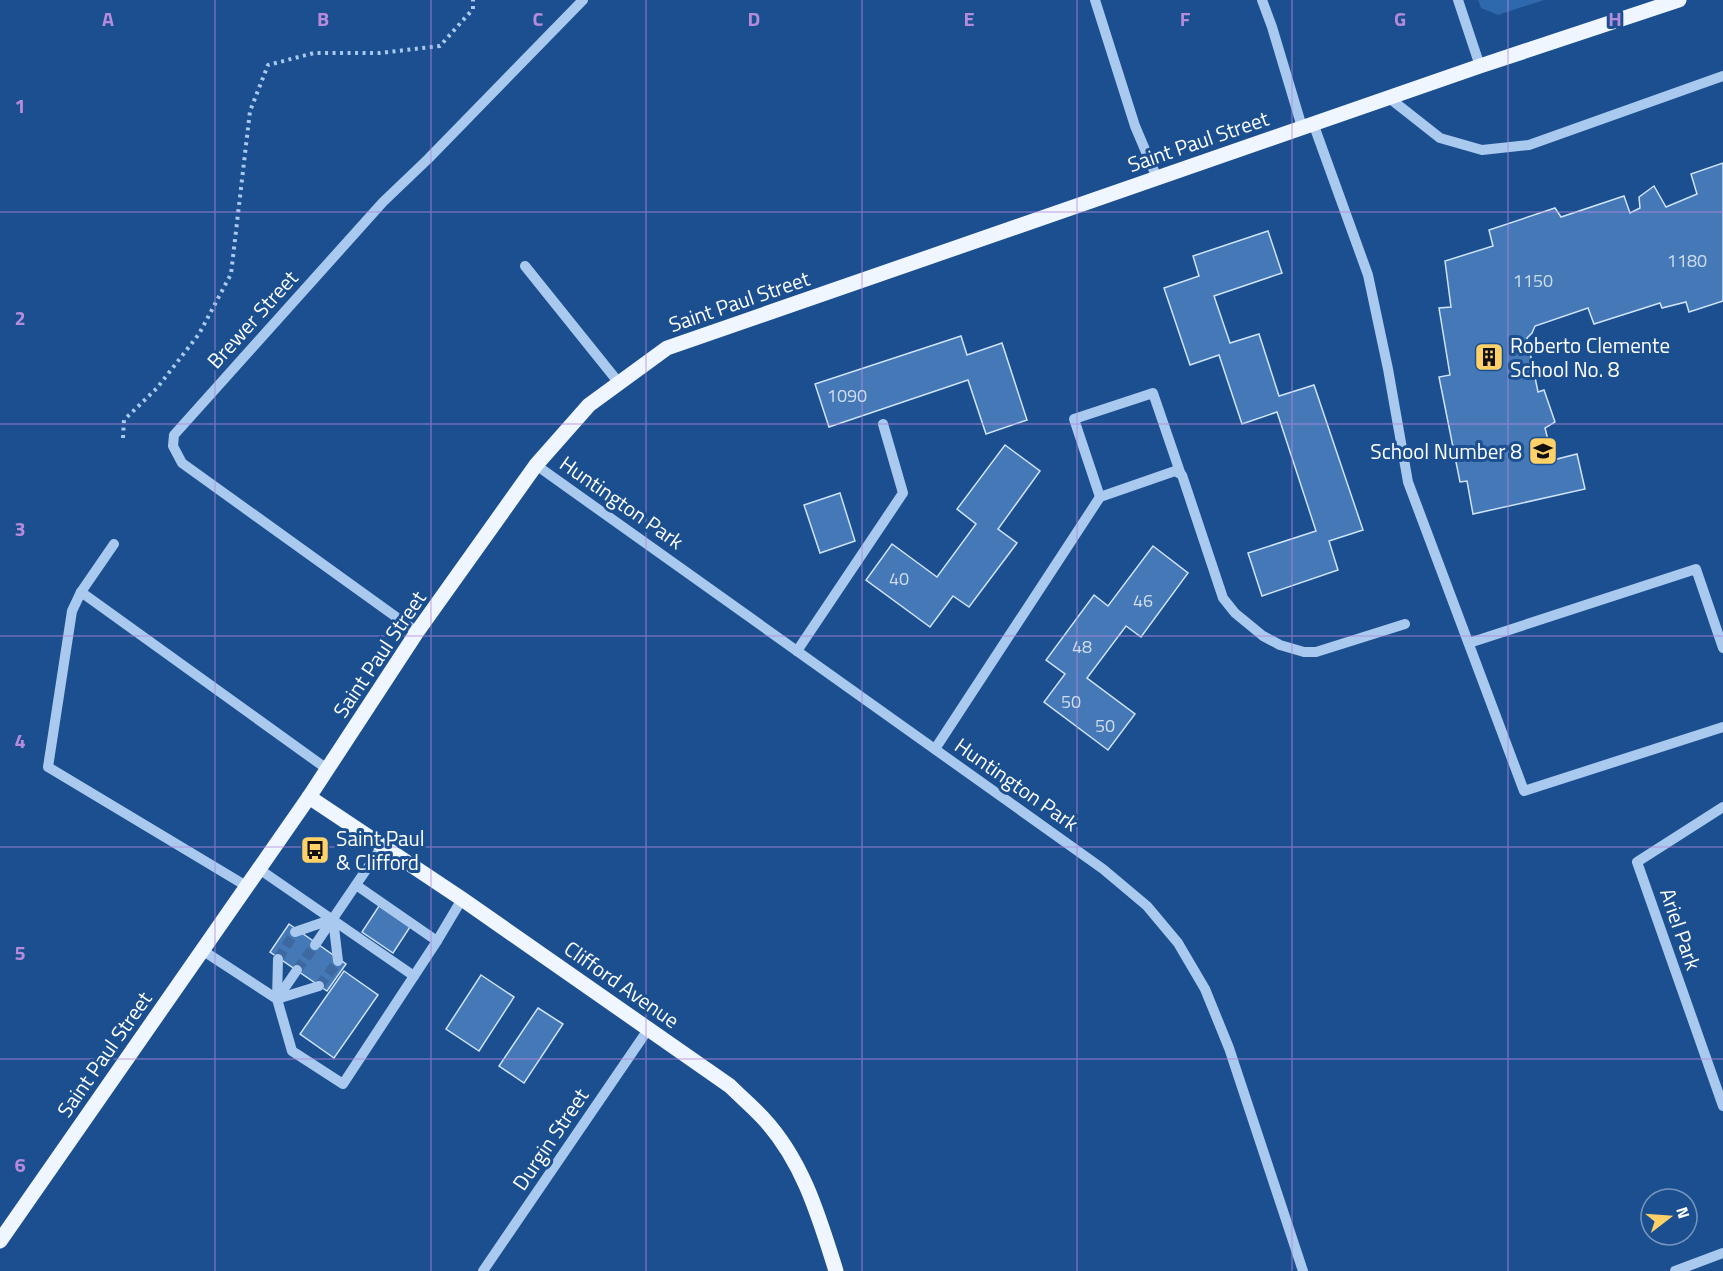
<svg xmlns="http://www.w3.org/2000/svg" width="1723" height="1271" viewBox="0 0 1723 1271" font-family="'Titillium Web',sans-serif">
  <rect width="100%" height="100%" fill="#1b4f8f"/>
  <polygon fill="#2e69ad" points="1478,0 1544,0 1498,15 1481,8"/>
  <g fill="#4478b7" stroke="#cfe3fa" stroke-width="1.5">
    <polygon points="1723,163 1723,301 1689,312 1686,302 1662,308 1660,303 1594,324 1588,308 1535,326 1532,333 1527,338 1538,392 1544,390 1555,422 1545,428 1553,460 1577,454 1585,489 1473,514 1467,481 1460,482 1439,377 1450,375 1439,308 1451,307 1445,261 1493,246 1489,230 1555,208 1561,217 1624,196 1630,213 1640,208 1639,197 1654,186 1666,207 1697,194 1691,174"/>
    <polygon points="1268,231 1282,273 1214,296 1230,343 1259,334 1279,396 1314,385 1363,530 1329,541 1338,570 1262,596 1248,553 1316,531 1277,412 1242,424 1219,355 1190,365 1164,288 1199,276 1193,256"/>
    <polygon points="961,336 967,355 1002,343 1027,420 986,434 968,380 829,427 815,384"/>
    <polygon points="1005,445 1040,471 998,529 1017,543 969,607 953,596 930,627 866,580 892,544 937,577 976,524 957,509"/>
    <polygon points="840,493 855,541 820,553 804,505"/>
    <polygon points="1153,546 1188,573 1141,637 1126,626 1087,678 1135,714 1108,750 1044,702 1065,674 1046,660 1094,595 1108,606"/>
    <polygon points="379,906 410,927 393,953 362,932"/>
    <polygon points="289,924 346,964 327,991 270,952"/>
    <polygon points="344,971 378,995 334,1058 300,1034"/>
    <polygon points="481,975 514,997 479,1051 446,1029"/>
    <polygon points="538,1008 563,1024 524,1083 499,1066"/>
  </g>
  <g fill="none" stroke-linecap="round" stroke-linejoin="round">
    <g stroke="#3d69a0" stroke-width="10" stroke-dasharray="10 5" stroke-linecap="butt">
      <polyline points="278,959 295,932"/>
      <polyline points="297,970 315,945"/>
      <polyline points="319,986 338,961"/>
    </g>
    <polyline stroke="#a9c9ee" stroke-width="4" stroke-dasharray="3 4.5" stroke-linecap="butt" points="123,438 124,420 157,388 199,334 231,274 250,111 268,65 314,53 380,53 440,46 473,9 473,0"/>
    <g stroke="#a9c9ee" stroke-width="10">
      <polyline points="1095,0 1135,126 1157,178"/>
      <polyline points="1262,0 1272,27 1302,127"/>
      <polyline points="1458,0 1480,66"/>
      <polyline points="1388,97 1440,138 1482,150 1529,145 1723,76"/>
      <polyline points="1313,123 1368,275 1388,369 1408,482 1524,791 1723,727"/>
      <polyline points="525,266 619,383"/>
      <polyline points="536,465 1103,869 1147,906 1178,943 1205,989 1229,1048 1303,1271"/>
      <polyline points="1100,497 1074,419 1153,393 1180,472"/>
      <polyline points="114,544 81,592 72,611 48,767 248,887"/>
      <polyline points="81,592 327,769"/>
      <polyline points="417,632 182,463 173,446 174,435 383,202 428,159 583,0"/>
      <polyline points="1469,643 1696,569 1723,648"/>
      <polyline points="797,651 903,493 883,424"/>
      <polyline points="935,749 1100,497 1175,471 1182,475 1223,598 1235,613 1263,636 1280,645 1304,652 1316,652 1405,624"/>
      <polyline points="1723,807 1637,862 1723,1106"/>
      <polyline points="259,869 414,976"/>
      <polyline points="356,885 437,941"/>
      <polyline points="295,932 333,919 338,961"/>
      <polyline points="315,945 383,845"/>
      <polyline points="202,950 277,999 292,1051 343,1084 437,941 462,899"/>
      <polyline points="277,999 319,986"/>
      <polyline points="277,999 278,959"/>
      <polyline points="277,999 297,970"/>
      <polyline points="483,1271 649,1028"/>
      <polyline points="1675,1271 1723,1253"/>
    </g>
    <g stroke="#f0f6ff" stroke-width="15">
      <path d="M309 797 462 899 730 1086C741 1097 753 1107 763 1118 803 1161 819 1217 836 1271"/>
      <polyline points="0,1241 309,797 417,632 536,465 589,405 667,348 1480,66 1679,0"/>
    </g>
  </g>
  <path fill="none" stroke="#b68bdc" stroke-width="1.5" stroke-opacity="0.55" d="M215 0V1271M431 0V1271M646 0V1271M862 0V1271M1077 0V1271M1292 0V1271M1508 0V1271M0 212H1723M0 424H1723M0 636H1723M0 847H1723M0 1059H1723"/>
  <defs>
    <g id="building-square" transform="scale(1.5)"><rect x="-9" y="-9" width="18" height="18" rx="4" fill="#ffd166" stroke="#1b4f8f"/><path d="M-4-6H4V6H1V3H-1V6H-4ZM-2.5-4.3h1.7v1.8h-1.7ZM.8-4.3h1.7v1.8H.8ZM-2.5-1h1.7V.8h-1.7ZM.8-1h1.7V.8H.8Z" fill="#111"/></g>
    <g id="school-square" transform="scale(1.5)"><rect x="-9" y="-9" width="18" height="18" rx="4" fill="#ffd166" stroke="#1b4f8f"/><path d="M0-5L7-2L0 1L-7-2ZM-4 1L0 2.5L4 1V4Q0 6-4 4Z" fill="#111"/></g>
    <g id="bus-square" transform="scale(1.5)"><rect x="-9" y="-9" width="18" height="18" rx="4" fill="#ffd166" stroke="#1b4f8f"/><path d="M-5-6H5V4H4V6H2V4H-2V6H-4V4H-5ZM-3.5-4V0h7V-4ZM-3.5 1.2v1.5H-2V1.2ZM2 1.2v1.5H3.5V1.2Z" fill="#111"/></g>
  </defs>
  <g fill-rule="evenodd">
    <use href="#building-square" x="1489" y="357"/>
    <use href="#school-square" x="1543" y="451"/>
    <use href="#bus-square" x="315" y="850"/>
  </g>
  <g text-anchor="middle" dominant-baseline="central" stroke-width="6" stroke-linejoin="round" paint-order="stroke">
    <g font-size="18" fill="#d0dded">
      <text x="1687" y="260">1180</text>
      <text x="1533" y="280">1150</text>
      <text x="847" y="395">1090</text>
      <text x="899" y="578">40</text>
      <text x="1143" y="600">46</text>
      <text x="1082" y="646">48</text>
      <text x="1071" y="701">50</text>
      <text x="1105" y="725">50</text>
    </g>
    <g font-size="21" fill="#fff" stroke="#1b4f8f">
      <text transform="translate(1198 141) rotate(-19)">Saint Paul Street</text>
      <text transform="translate(739 301) rotate(-19)">Saint Paul Street</text>
      <text transform="translate(252 319) rotate(-48)">Brewer Street</text>
      <text transform="translate(622 502) rotate(35)">Huntington Park</text>
      <text transform="translate(379 654) rotate(-56)">Saint Paul Street</text>
      <text transform="translate(1017 784) rotate(35)">Huntington Park</text>
      <text transform="translate(1681 929) rotate(71)">Ariel Park</text>
      <text transform="translate(622 984) rotate(35)">Clifford Avenue</text>
      <text transform="translate(104 1054) rotate(-55)">Saint Paul Street</text>
      <text transform="translate(550 1139) rotate(-56)">Durgin Street</text>
    </g>
    <g font-size="21" fill="#fff" stroke="#1b4f8f" text-anchor="start">
      <text x="1510" y="345">Roberto Clemente<tspan x="1510" dy="24">School No. 8</tspan></text>
      <text x="1522" y="451" text-anchor="end">School Number 8</text>
      <text x="336" y="838">Saint Paul<tspan x="336" dy="24">&amp; Clifford</tspan></text>
    </g>
  </g>
  <g font-size="20" text-anchor="middle" font-weight="bold" fill="#b68bdc" stroke="#1b4f8f" stroke-width="6" stroke-linejoin="round" paint-order="stroke">
    <text x="108" y="26">A</text>
    <text x="323" y="26">B</text>
    <text x="538" y="26">C</text>
    <text x="754" y="26">D</text>
    <text x="969" y="26">E</text>
    <text x="1185" y="26">F</text>
    <text x="1400" y="26">G</text>
    <text x="1615" y="26">H</text>
    <text x="20" y="113">1</text>
    <text x="20" y="325">2</text>
    <text x="20" y="536">3</text>
    <text x="20" y="748">4</text>
    <text x="20" y="960">5</text>
    <text x="20" y="1172">6</text>
  </g>
  <g transform="translate(1669 1217) rotate(73)"><circle r="28" fill="#1b4f8f" stroke="#7695bc" stroke-width="1.5"/>
  <path d="M0-4.5L10 22L0 15L-10 22Z" fill="#ffd166"/>
  <text y="-9" font-size="16" font-weight="bold" text-anchor="middle" fill="#ffffff">N</text>
  </g>
</svg>
